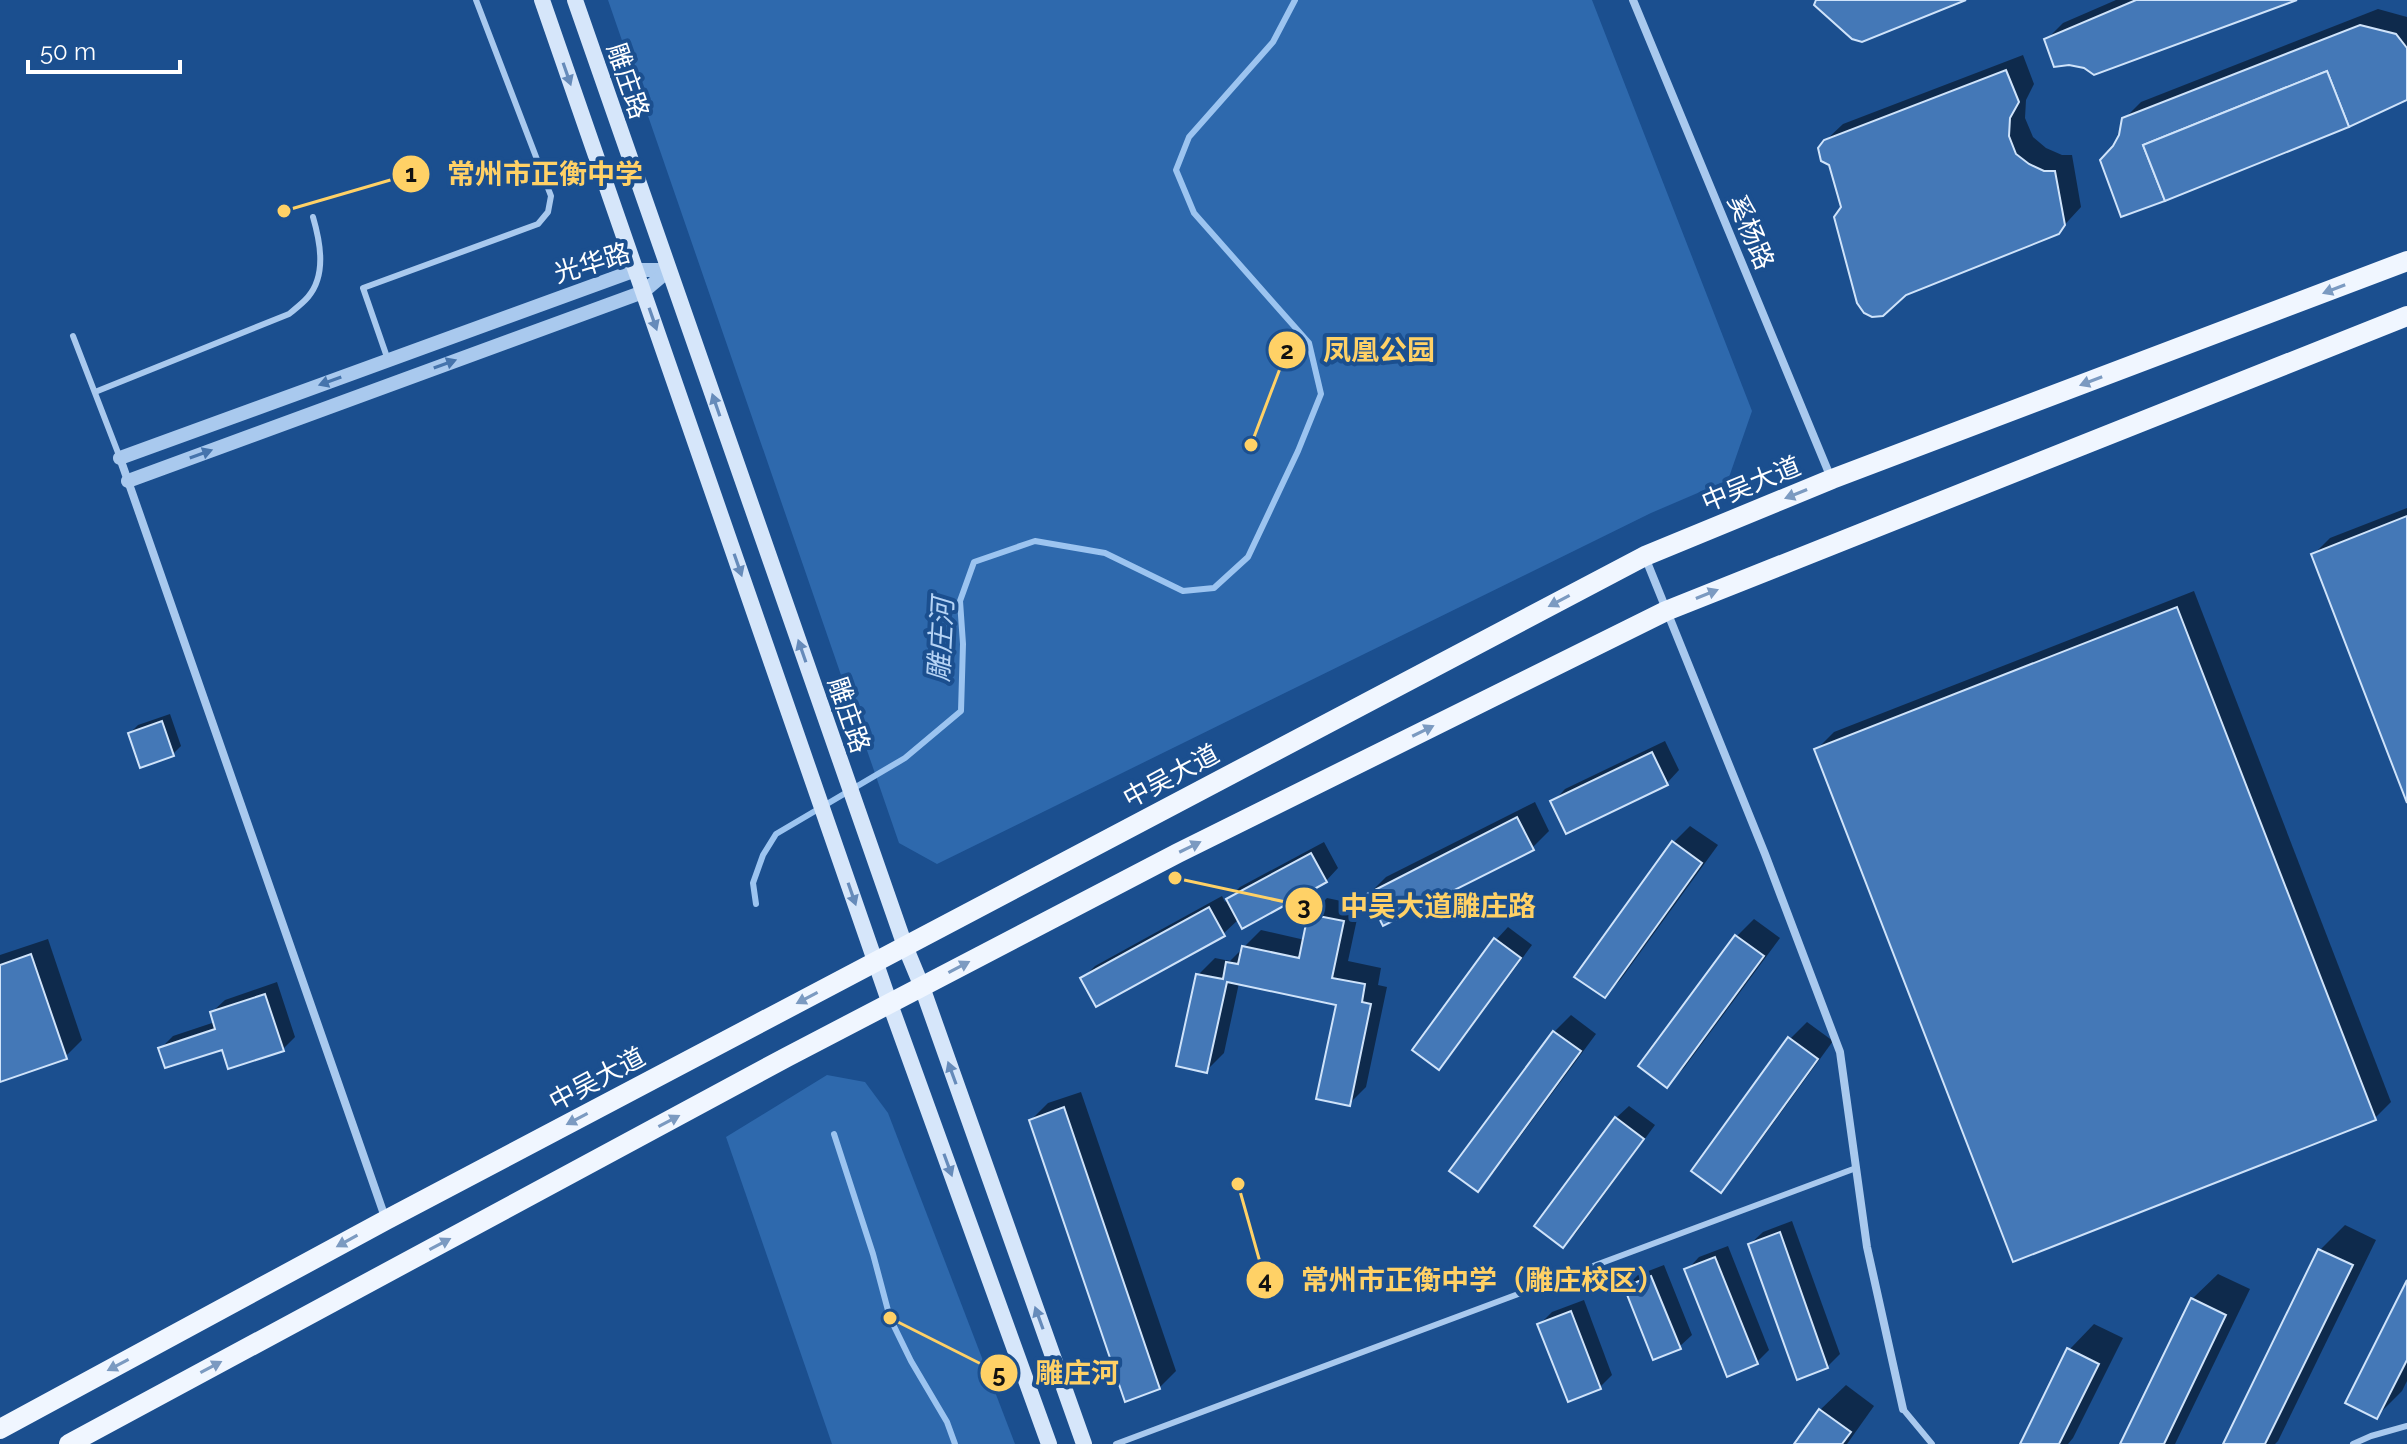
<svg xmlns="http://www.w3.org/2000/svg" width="2407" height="1444" viewBox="0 0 2407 1444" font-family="Raleway,'Noto Sans SC',sans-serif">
  <rect width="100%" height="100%" fill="#1b4f8f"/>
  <g fill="#2e69ad">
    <polygon points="608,0 1592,0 1752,411 1728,480 1651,513 937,864 899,843"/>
    <polygon points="827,1075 865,1082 888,1113 1015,1444 832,1444 726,1137"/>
  </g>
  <g fill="#0007">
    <polygon points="2116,0 2291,0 2046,40 2063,23"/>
    <polygon points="2378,9 2407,17 2407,97 2121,135 2124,119 2141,102"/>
    <polygon points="2023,55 2034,84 2026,100 2025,118 2033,137 2046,148 2062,155 2072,155 2081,207 2058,232 1843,207 1825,141 1843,124"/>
    <polygon points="2407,508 2407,798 2313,555 2330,538"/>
    <polygon points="2194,591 2391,1102 2374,1119 1817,749 1834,732"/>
    <polygon points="170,714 181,746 173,754 130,733 138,725"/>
    <polygon points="1665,741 1679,770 1667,783 1553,802 1565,789"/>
    <polygon points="1535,802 1549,831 1532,848 1369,894 1386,877"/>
    <polygon points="1690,826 1718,845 1621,979 1605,996 1674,842"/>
    <polygon points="1324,842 1338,868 1326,881 1239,919 1223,934 1082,979 1095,966 1222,896 1225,902 1240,887"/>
    <polygon points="1327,898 1360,905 1348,961 1381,968 1378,985 1387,987 1366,1087 1349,1104 1338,1004 1239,983 1224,1053 1207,1070 1198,975 1215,958 1230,961 1261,930 1305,940 1310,915"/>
    <polygon points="1754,919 1780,938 1684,1068 1667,1085 1641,1066 1737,936"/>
    <polygon points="1508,927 1532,945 1451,1055 1439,1067 1496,940"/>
    <polygon points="48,939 82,1040 65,1057 0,1080 0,955"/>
    <polygon points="277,982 295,1037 283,1049 223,1047 160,1049 173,1036 215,1022 212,1012 225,1000"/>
    <polygon points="1571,1015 1596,1034 1494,1172 1477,1189 1554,1032"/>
    <polygon points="1807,1022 1833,1041 1737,1173 1721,1190 1790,1039"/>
    <polygon points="1081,1092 1176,1371 1159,1388 1031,1120 1048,1103"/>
    <polygon points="1629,1106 1655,1125 1576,1233 1563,1245 1616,1118"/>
    <polygon points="1792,1221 1840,1354 1827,1367 1750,1244 1763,1232"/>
    <polygon points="2345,1225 2376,1240 2278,1441 2275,1444 2225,1444 2320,1250"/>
    <polygon points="1728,1246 1769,1350 1757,1362 1687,1270 1699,1257"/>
    <polygon points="1664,1265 1692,1335 1679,1347 1626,1287 1638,1275"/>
    <polygon points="2218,1274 2250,1289 2175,1444 2122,1444 2192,1299"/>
    <polygon points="2407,1284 2407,1381 2402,1391 2377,1416"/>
    <polygon points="1584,1300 1612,1375 1600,1387 1540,1324 1552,1312"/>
    <polygon points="2094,1324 2123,1338 2073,1438 2068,1444 2022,1444 2069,1350"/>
    <polygon points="1846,1385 1874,1406 1847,1444 1797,1444 1820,1410"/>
  </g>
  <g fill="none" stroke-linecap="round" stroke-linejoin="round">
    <g stroke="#9cc4f0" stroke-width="6">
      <polyline points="756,904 753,883 763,855 776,834 905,758 961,711 963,644 960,601 974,562 1035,541 1105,553 1183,591 1214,588 1248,557 1298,451 1321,394 1309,343 1194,213 1176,170 1189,137 1273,42 1295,0"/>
      <polyline points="834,1134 873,1254 890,1318 911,1361 947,1422 955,1444"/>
    </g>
  </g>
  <g fill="#4478b7" stroke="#cfe3fa" stroke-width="2">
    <polygon points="1816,0 1966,0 1862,42 1852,39 1814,5"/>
    <polygon points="2136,0 2297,0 2094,75 2084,68 2069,65 2054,67 2044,39"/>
    <polygon points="2360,25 2396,34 2407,48 2407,100 2349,127 2327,71 2143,145 2165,201 2121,217 2100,160 2113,146 2119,135 2122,118"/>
    <polygon points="2006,70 2019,102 2010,118 2009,136 2016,154 2029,164 2044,171 2055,171 2065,225 2059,234 1906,295 1883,316 1872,317 1864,313 1857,303 1834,217 1841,207 1829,165 1821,161 1818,148 1824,140"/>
    <polygon points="2327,71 2349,127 2165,201 2143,145"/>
    <polygon points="2407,516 2407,803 2311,554"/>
    <polygon points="2177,607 2376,1120 2013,1262 1814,749"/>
    <polygon points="162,721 174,756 140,768 128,733"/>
    <polygon points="1652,752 1668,785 1566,834 1550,801"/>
    <polygon points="1517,817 1534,850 1383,926 1367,894"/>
    <polygon points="1672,841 1702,863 1605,998 1574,977"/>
    <polygon points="1311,853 1327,882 1242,929 1226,899"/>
    <polygon points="1209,907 1225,936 1096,1007 1080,978"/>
    <polygon points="1308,914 1344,921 1332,978 1365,984 1362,1002 1371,1004 1350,1106 1316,1099 1336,1005 1227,982 1207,1073 1176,1066 1196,974 1223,979 1226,962 1238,964 1242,946 1299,958"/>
    <polygon points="1735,935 1764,956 1667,1088 1638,1066"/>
    <polygon points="1494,938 1521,958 1439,1070 1412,1050"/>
    <polygon points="31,954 67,1059 0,1082 0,965"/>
    <polygon points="265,994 284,1051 228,1069 222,1050 165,1068 158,1048 215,1029 210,1012"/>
    <polygon points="1553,1031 1581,1051 1478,1192 1449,1171"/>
    <polygon points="1788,1037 1818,1059 1721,1193 1691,1171"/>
    <polygon points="1064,1107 1160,1389 1125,1402 1029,1120"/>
    <polygon points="1615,1117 1644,1139 1563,1248 1534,1226"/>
    <polygon points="1780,1232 1828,1368 1797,1380 1748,1244"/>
    <polygon points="2318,1249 2353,1265 2265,1444 2223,1444"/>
    <polygon points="1715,1257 1758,1364 1727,1377 1684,1269"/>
    <polygon points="1651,1276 1681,1349 1653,1360 1624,1287"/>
    <polygon points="2407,1280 2407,1360 2377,1419 2345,1403"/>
    <polygon points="2191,1298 2226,1315 2164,1444 2120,1444"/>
    <polygon points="1571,1311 1601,1389 1568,1402 1537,1324"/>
    <polygon points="2067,1348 2099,1364 2059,1444 2020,1444"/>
    <polygon points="1819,1409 1851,1432 1842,1444 1794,1444"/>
  </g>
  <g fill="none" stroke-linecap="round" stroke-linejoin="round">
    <g stroke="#a9c9ee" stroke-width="6">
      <polyline points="73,336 120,458"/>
      <polyline points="388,360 363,288 538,224 548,212 551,196 476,0"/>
      <path d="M95 392 289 314C295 309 303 303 308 297 327 275 320 241 313 217"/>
      <polyline points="1903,1409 1932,1444"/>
      <polyline points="1116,1444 1856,1168"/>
      <polyline points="2353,1444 2371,1436 2407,1426"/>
    </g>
    <g stroke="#a9c9ee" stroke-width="8">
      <polyline points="1633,0 1831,478"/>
      <polyline points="120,458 386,1220"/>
      <polyline points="1645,557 1765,854 1840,1052 1867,1247 1903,1409"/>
    </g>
    <g stroke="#a9c9ee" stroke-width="14">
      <polyline points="120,458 636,270 669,270"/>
      <polyline points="128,481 643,292 669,270"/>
    </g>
    <g stroke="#d6e6fa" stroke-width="16">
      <polyline points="542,0 890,1004 1049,1444"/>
      <polyline points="575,0 905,946 922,987 1084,1444"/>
    </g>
    <g stroke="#f0f6ff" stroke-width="20">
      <polyline points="0,1429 386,1220 1645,556 1832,479 2407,261"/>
      <polyline points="69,1444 787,1057 1178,853 1666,611 2407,316"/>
    </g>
  </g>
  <defs><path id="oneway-solid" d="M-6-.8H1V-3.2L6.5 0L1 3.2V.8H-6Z" transform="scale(2)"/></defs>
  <g fill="#668bba">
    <use href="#oneway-solid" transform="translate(567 74) rotate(71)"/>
    <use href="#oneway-solid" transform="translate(653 319) rotate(71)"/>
    <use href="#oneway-solid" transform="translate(716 405) rotate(-109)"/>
    <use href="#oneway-solid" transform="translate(738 565) rotate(71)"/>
    <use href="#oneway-solid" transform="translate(802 651) rotate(-109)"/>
    <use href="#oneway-solid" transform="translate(852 894) rotate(71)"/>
    <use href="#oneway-solid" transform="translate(952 1073) rotate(-110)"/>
    <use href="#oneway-solid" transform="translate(948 1165) rotate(70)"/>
    <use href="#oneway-solid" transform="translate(1039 1318) rotate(-110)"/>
  </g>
  <g fill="#7b9ac1">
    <use href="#oneway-solid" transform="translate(2334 289) rotate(159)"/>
    <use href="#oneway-solid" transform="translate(2091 381) rotate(159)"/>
    <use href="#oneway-solid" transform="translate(1796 494) rotate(158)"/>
    <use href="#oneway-solid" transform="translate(1707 594) rotate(-22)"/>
    <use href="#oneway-solid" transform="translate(1559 601) rotate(152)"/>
    <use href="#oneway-solid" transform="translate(1423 731) rotate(-26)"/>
    <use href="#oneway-solid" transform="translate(1190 847) rotate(-26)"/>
    <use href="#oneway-solid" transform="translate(959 967) rotate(-28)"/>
    <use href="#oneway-solid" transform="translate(807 998) rotate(152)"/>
    <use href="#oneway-solid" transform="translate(577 1119) rotate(152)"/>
    <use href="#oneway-solid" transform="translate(669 1121) rotate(-28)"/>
    <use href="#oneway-solid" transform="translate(347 1241) rotate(151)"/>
    <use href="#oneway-solid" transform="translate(440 1244) rotate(-28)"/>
    <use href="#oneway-solid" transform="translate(118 1365) rotate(152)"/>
    <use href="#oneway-solid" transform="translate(211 1367) rotate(-28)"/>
  </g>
  <g fill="#4674ac">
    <use href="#oneway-solid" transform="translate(445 364) rotate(-20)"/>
    <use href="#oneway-solid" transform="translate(330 381) rotate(160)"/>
    <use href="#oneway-solid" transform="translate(201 454) rotate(-20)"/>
  </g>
  <g text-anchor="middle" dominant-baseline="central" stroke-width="8" stroke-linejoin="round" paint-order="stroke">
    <g font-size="26" fill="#fff" stroke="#1b4f8f">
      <text transform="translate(628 81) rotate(71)">雕庄路</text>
      <text transform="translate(1751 232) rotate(67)">奚杨路</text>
      <text transform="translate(592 263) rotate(-17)">光华路</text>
      <text transform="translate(1751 484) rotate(-22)">中吴大道</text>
      <text transform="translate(849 715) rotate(71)">雕庄路</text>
      <text transform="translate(1171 776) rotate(-28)">中吴大道</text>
      <text transform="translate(597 1079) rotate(-28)">中吴大道</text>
    </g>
    <g font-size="28" font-style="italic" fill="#b5d3f5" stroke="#1b4f8f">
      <text transform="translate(941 640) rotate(-87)">雕庄河</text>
    </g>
  </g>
  <path fill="none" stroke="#ffd166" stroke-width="3" d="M284 211L411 174M1251 445L1287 350M1175 878L1304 906M1238 1184L1265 1280M890 1318L999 1373"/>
  <g fill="#ffd166" stroke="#1b4f8f" stroke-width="3">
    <circle cx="284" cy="211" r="8"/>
    <circle cx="1251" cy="445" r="8"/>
    <circle cx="1175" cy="878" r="8"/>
    <circle cx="1238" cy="1184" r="8"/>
    <circle cx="890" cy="1318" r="8"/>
    <circle cx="411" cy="174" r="20"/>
    <circle cx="1287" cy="350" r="20"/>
    <circle cx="1304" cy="906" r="20"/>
    <circle cx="1265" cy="1280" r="20"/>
    <circle cx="999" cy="1373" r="20"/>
  </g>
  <g font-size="24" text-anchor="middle" font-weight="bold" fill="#111">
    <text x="411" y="182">1</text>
    <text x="1287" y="359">2</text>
    <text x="1304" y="914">3</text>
    <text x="1265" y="1289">4</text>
    <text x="999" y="1382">5</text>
  </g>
  <g font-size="28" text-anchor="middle" font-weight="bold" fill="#ffd166" stroke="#1b4f8f" stroke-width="8" stroke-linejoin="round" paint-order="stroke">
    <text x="545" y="184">常州市正衡中学</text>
    <text x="1379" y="360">凤凰公园</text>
    <text x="1438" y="916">中吴大道雕庄路</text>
    <text x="1483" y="1290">常州市正衡中学（雕庄校区）</text>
    <text x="1077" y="1383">雕庄河</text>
  </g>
  <path d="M28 60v12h152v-12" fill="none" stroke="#ffffff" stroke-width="4"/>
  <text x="40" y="60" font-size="24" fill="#ffffff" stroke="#1b4f8f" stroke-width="6" paint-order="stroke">50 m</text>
</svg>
